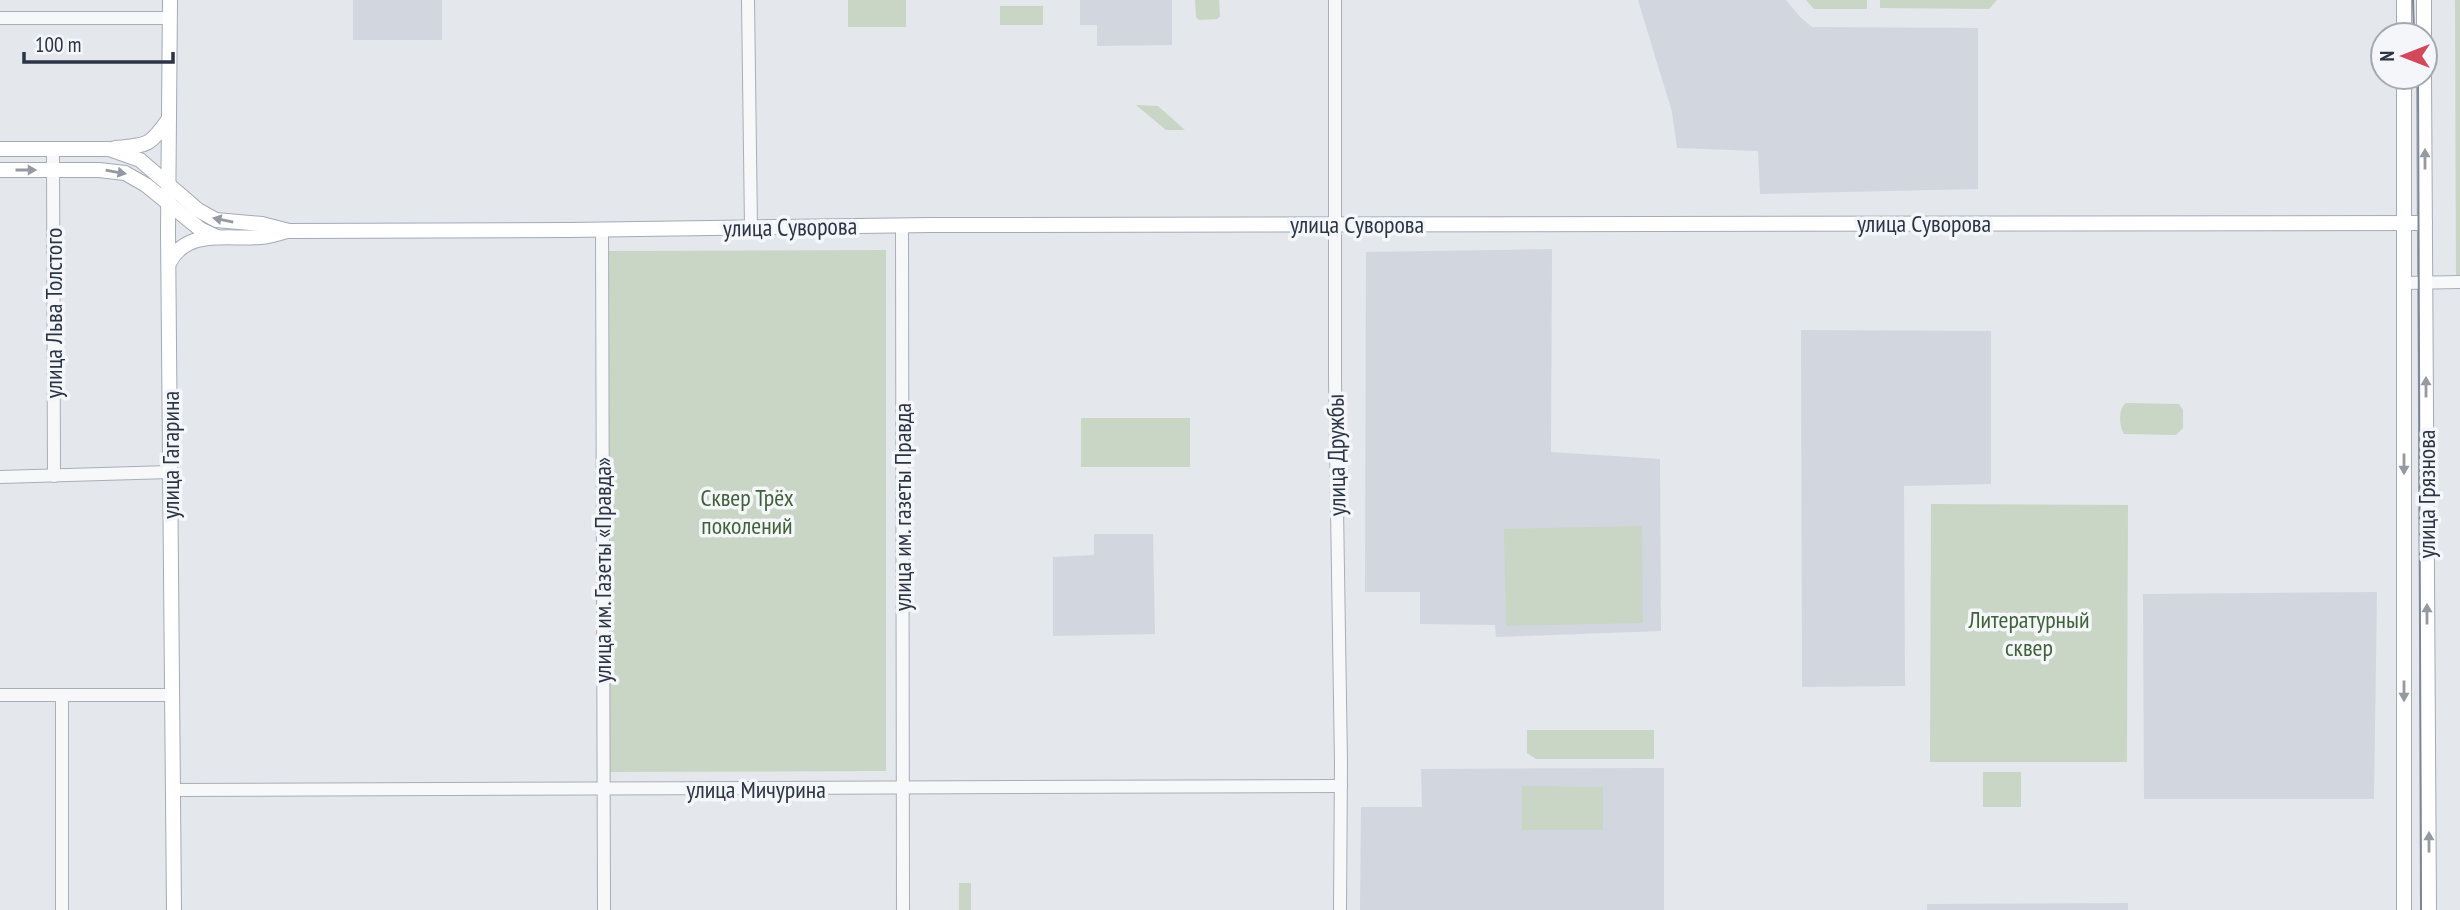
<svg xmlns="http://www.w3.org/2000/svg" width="2460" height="910" viewBox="0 0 2460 910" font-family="'PT Sans Narrow',sans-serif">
  <rect width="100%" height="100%" fill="#e4e7ec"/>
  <g fill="#d2d6de">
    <rect x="353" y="0" width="89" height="40"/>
    <polygon points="1080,0 1172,0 1172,45 1097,46 1097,25 1080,25"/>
    <polygon points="1638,0 1786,0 1800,17 1812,27 1978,28 1978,189 1760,194 1758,151 1677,148 1672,112"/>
    <polygon points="1552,249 1551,452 1660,459 1661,631 1496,637 1495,625 1420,624 1420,592 1365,592 1366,252"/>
    <polygon points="1801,330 1991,331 1991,484 1904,486 1905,686 1802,687"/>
    <polygon points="1094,534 1153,534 1155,634 1053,636 1053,557 1094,555"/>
    <polygon points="2377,592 2374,799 2144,799 2143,594"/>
    <polygon points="1664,768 1664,910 1360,910 1361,807 1422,807 1421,769"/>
    <polygon points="2128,903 2128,910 1927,910 1927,904"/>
  </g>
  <g fill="#c9d6c5">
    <rect x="848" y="0" width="58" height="27"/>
    <polygon points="1195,0 1219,0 1220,16 1217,19 1199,20 1196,17"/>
    <polygon points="1806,0 1867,0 1867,9 1814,9"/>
    <polygon points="1880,0 1997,0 1989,9 1880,8"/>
    <polygon points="2455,0 2460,0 2460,278 2456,278"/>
    <rect x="1000" y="6" width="43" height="19"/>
    <polygon points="1136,105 1158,106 1185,130 1166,130"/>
    <polygon points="886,250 886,771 609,772 609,251"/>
    <path d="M2126 403 2179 404 2183 410V428L2176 435 2124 434C2119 426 2118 409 2126 403Z"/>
    <rect x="1081" y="418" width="109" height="49"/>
    <polygon points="1931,504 2128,505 2127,762 1930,762"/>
    <polygon points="1642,526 1643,623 1506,626 1504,529"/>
    <polygon points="1527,730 1654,730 1654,759 1536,759 1527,753"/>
    <rect x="1983" y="772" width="38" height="35"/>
    <polygon points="1522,786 1603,787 1603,830 1522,830"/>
    <rect x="959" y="883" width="12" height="27"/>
  </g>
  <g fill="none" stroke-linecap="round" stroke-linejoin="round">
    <g stroke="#a9aeb7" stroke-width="14">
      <g id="minor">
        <polyline points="748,0 751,227"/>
        <polyline points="1335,0 1335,380 1341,763 1340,910"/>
        <polyline points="0,18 170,18"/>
        <polyline points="53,149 54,476"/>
        <polyline points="902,226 903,910"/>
        <polyline points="602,229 604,910"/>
        <polyline points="2404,283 2460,282"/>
        <polyline points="0,477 170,472"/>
        <polyline points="0,695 171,695"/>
        <polyline points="62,695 62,910"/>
        <polyline points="172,790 1341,786"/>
      </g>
    </g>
    <g stroke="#a3abb8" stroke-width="16">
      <g id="major">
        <polyline points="170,0 168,231 174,910"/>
        <polyline points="2404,0 2404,35"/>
        <polyline points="2424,0 2424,35"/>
        <polyline points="2404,77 2404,910"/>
        <polyline points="2424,77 2429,910"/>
        <path d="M115 148C147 145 149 147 168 120"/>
        <polyline points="0,149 109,149 140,160 198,210 216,220 262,224 289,231 568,230 932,225 2425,223"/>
        <polyline points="0,170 99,170 125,173 146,185 200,229 217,237"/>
        <path d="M169 263C187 228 227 240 260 237 269 237 279 233 288 231"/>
      </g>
    </g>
    <use href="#minor" stroke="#f7f8fa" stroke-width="12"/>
    <use href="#major" stroke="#fff" stroke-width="14"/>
    <g stroke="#7d8696" stroke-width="2">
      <polyline points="2413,0 2414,35"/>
      <polyline points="2418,77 2421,910"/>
    </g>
  </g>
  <defs><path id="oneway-solid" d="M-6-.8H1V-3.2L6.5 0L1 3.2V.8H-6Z" transform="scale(1.75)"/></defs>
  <g fill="#959aa2">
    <use href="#oneway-solid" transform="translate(2425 159) rotate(-90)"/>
    <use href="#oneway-solid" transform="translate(26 170)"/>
    <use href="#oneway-solid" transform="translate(116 172) rotate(10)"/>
    <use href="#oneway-solid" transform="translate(223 220) rotate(-168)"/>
    <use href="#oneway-solid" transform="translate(2426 387) rotate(-90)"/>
    <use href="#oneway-solid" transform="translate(2404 464) rotate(90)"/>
    <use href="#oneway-solid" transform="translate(2427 614) rotate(-90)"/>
    <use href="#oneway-solid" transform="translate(2404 691) rotate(90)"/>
    <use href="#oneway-solid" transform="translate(2429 842) rotate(-90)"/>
  </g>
  <g text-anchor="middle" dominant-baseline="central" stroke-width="7" stroke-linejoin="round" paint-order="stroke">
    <g font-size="24" fill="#2b3445" stroke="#f4f6f9">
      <text x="1924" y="223">улица Суворова</text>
      <text x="1357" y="224">улица Суворова</text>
      <text transform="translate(790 227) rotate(-1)">улица Суворова</text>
      <text transform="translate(53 313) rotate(-90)">улица Льва Толстого</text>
      <text transform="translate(170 455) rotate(-90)">улица Гагарина</text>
      <text transform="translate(1336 455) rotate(-91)">улица Дружбы</text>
      <text transform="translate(2426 494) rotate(-90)">улица Грязнова</text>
      <text transform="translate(902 507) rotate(-90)">улица им. газеты Правда</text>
      <text transform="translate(602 570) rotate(-90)">улица им. Газеты «Правда»</text>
      <text x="756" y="789">улица Мичурина</text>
    </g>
    <g font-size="24" fill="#3f6138" stroke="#f4f6f9">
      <text x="747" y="497">Сквер Трёх<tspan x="747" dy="28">поколений</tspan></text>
      <text x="2029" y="619">Литературный<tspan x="2029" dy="28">сквер</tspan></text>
    </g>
  </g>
  <g transform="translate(2404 56) rotate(270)"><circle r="33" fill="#f4f6f9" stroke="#a4a8b1" stroke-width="2"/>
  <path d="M0-5L12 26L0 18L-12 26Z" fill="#d1495b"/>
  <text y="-10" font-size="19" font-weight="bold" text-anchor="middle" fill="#2b3445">N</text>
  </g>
  <path d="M24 52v10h149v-10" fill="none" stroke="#2b3445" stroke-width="3.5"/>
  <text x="35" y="52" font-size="21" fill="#2b3445" stroke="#f4f6f9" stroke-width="5" paint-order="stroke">100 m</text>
</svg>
